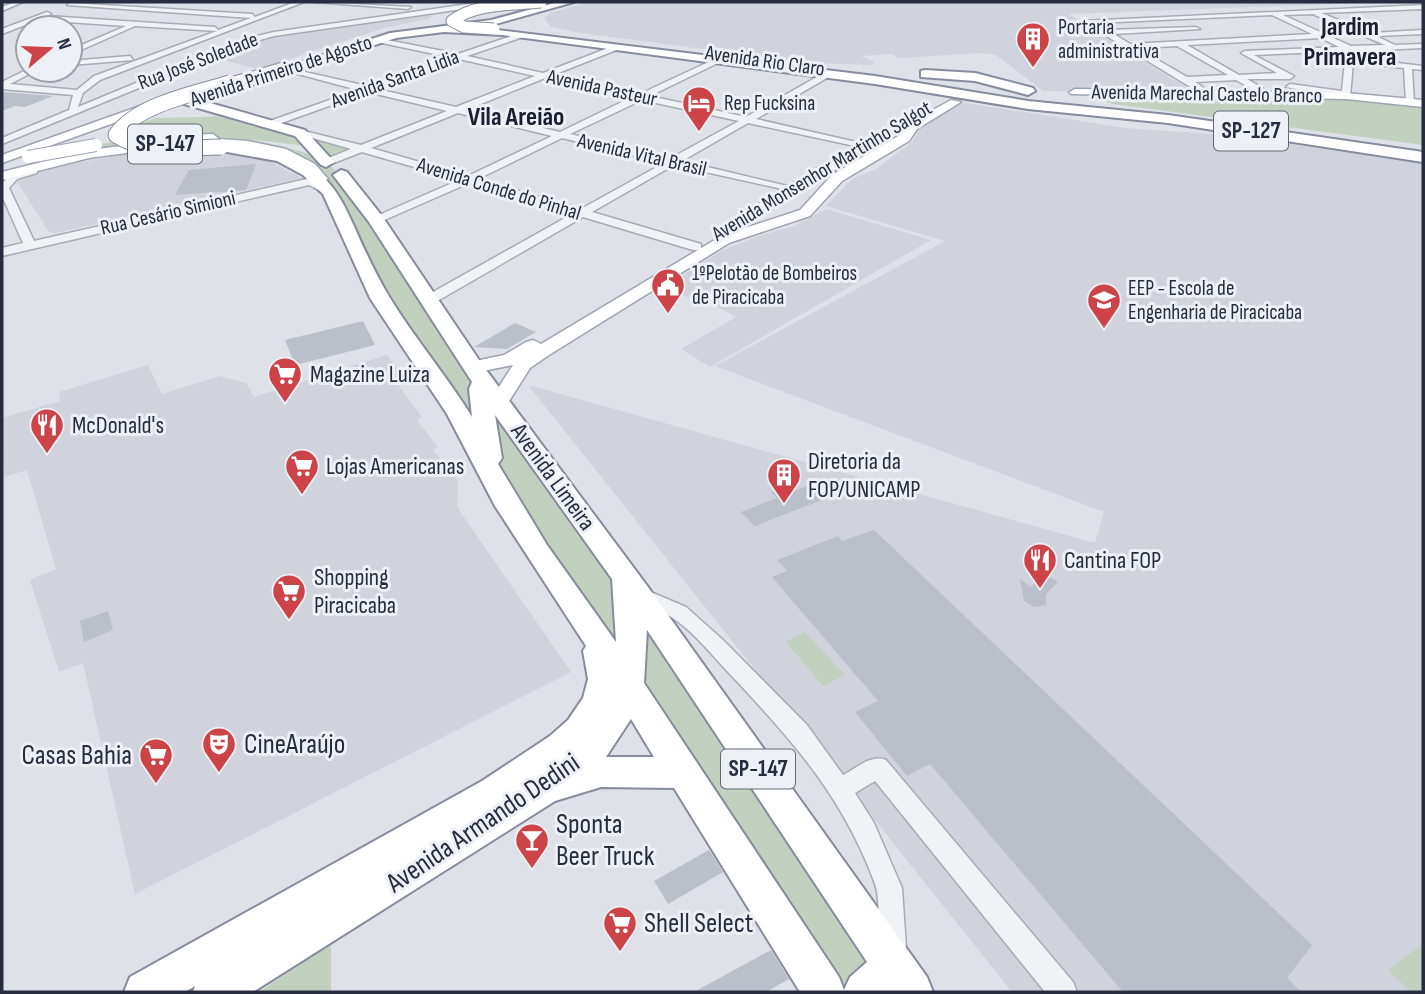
<svg xmlns="http://www.w3.org/2000/svg" width="1425" height="994" viewBox="0 0 1425 994" font-family="'Sofia Sans Condensed',sans-serif">
  <rect width="100%" height="100%" fill="#dee1e7"/>
  <g fill="#d0d3dc">
    <polygon points="590,2 1381,2 1068,14 1194,92 1043,91 996,55 983,53 898,58 892,54 861,56 874,62 873,65 810,63 580,33 551,27 544,18 550,13"/>
    <polygon points="433,15 428,19 384,28 259,69 211,57 261,39 285,33"/>
    <polygon points="966,103 1125,128 1226,135 1423,163 1423,992 1012,992 528,385 1095,543 1104,512 715,366 945,241 826,206 852,179 876,169 912,142 921,126 957,105"/>
    <polygon points="180,151 228,154 269,161 302,178 56,233 49,232 16,180 61,166 120,155"/>
    <polygon points="826,209 931,240 710,367 681,349 736,317 714,305 662,288 721,251 756,237 794,226"/>
    <polygon points="387,355 406,378 396,382 422,417 417,420 438,447 433,450 458,480 457,507 571,672 135,894 83,663 59,672 30,580 56,569 27,470 4,477 2,418 60,401 59,392 148,365 162,394 220,376 246,383 254,397"/>
  </g>
  <g fill="#c2d1bf">
    <path d="M1106 97C1210 98 1320 91 1423 107V145L1113 104 1104 101Z"/>
    <polygon points="241,116 364,149 331,160 315,147 264,141 214,137 121,140 122,124 140,124 155,118"/>
    <path d="M217 138C260 142 307 144 341 175L893 966 869 991 843 992 830 987 454 407 312 167 181 143 38 165V163C86 136 163 139 217 138Z"/>
    <polygon points="805,632 845,675 823,686 786,642"/>
    <polygon points="331,944 331,992 259,992"/>
    <polygon points="1423,944 1423,992 1411,992 1388,970"/>
  </g>
  <g fill="#bbbfca">
    <polygon points="2,92 53,96 25,107 15,106 2,111"/>
    <polygon points="256,164 246,190 175,195 189,170"/>
    <polygon points="363,321 375,345 295,365 285,340"/>
    <polygon points="515,323 536,332 507,349 474,347"/>
    <polygon points="825,479 840,493 755,526 741,512 777,498 771,492 783,487 789,493"/>
    <polygon points="874,530 1312,945 1287,978 1301,992 1123,992 930,764 907,776 855,712 878,701 772,577 787,571 777,560 838,536 842,541"/>
    <polygon points="1044,574 1058,582 1046,594 1046,605 1034,607 1024,601 1020,579 1031,587"/>
    <polygon points="108,611 113,630 84,642 80,621"/>
    <polygon points="709,850 723,872 668,904 654,881"/>
    <polygon points="771,950 789,979 766,992 694,992"/>
  </g>
  <g fill="none" stroke-linecap="round" stroke-linejoin="round">
    <g stroke="#a7abb4" stroke-width="3">
      <g id="minor">
        <polygon points="15,2 23,2 2,11 2,7"/>
        <polygon points="295,2 304,2 100,80 83,93 78,107 240,40 274,32 482,2 463,9 274,36 246,44 2,144 2,138 69,110 73,95 2,89 2,82 28,69 37,70 10,84 77,90 94,76 217,31 135,26 70,55 70,50 126,26 38,20 2,34 2,29 47,12 51,14 47,16 215,27 218,30 251,18 67,5 70,3 252,14 255,17"/>
        <polygon points="315,2 411,7 408,9"/>
        <path d="M1423 5V9L1321 13 1370 33 1423 30V34L1376 36 1395 45 1423 44V48L1354 51 1353 58 1423 66V70L1412 69 1414 103 1410 106 1406 103 1404 68 1353 63 1350 96 1346 99 1286 87 1290 84 1342 91 1346 51 1254 55 1294 76 1290 79H1247L1269 92 1270 94 1266 97 1236 80 1195 82 1214 95 1207 97 1082 21ZM1314 14 1315 15 1385 45 1351 46 1283 15ZM1272 15 1312 34 1130 44 1114 34 1200 29 1196 27 1107 30 1095 23ZM1321 38 1339 47 1245 51 1241 53 1277 73 1239 75 1187 45ZM1177 46 1228 75 1187 77 1137 48Z"/>
        <path d="M520 33 523 37 467 56 543 73 616 45 619 49 553 75 640 94 717 58 720 62 650 96 746 117 824 73 827 78 756 119 869 145 864 148 748 123 682 161 796 188V192L674 165 592 212 701 244V250H693L583 217 434 303H424V297L572 214 469 183 380 222H372V218L459 180 362 152 331 164H323V160L351 149 295 133 300 130 361 145 447 111 368 92 273 126H267V122L358 90 283 70 287 68 367 86 449 57 377 42V38L458 54ZM459 59 535 76 456 107 377 89ZM545 78 632 97 560 132 466 110ZM642 100 739 121 671 158 570 134ZM458 113 552 136 468 176 371 148ZM562 138 664 163 581 209 478 179Z"/>
        <polygon points="130,56 133,60 70,65 70,61"/>
        <polygon points="33,168 37,169 37,173 17,179 9,188 34,241 311,178 335,192 326,194 309,185 2,256 2,248 23,243 2,196 2,184 9,175"/>
        <path d="M639 587 686 607 723 640 807 725 843 775C857 768 871 754 886 760L1073 982 1077 992H1045L875 781 855 793 874 823 902 888 906 948 902 958 892 962 882 958C873 935 883 907 875 884 843 796 791 739 728 672 711 654 692 630 671 617 659 609 645 605 632 599L629 594 632 589Z"/>
      </g>
    </g>
    <g stroke="#9da4b3" stroke-width="3">
      <g id="major">
        <polygon points="281,63 286,66 285,68 219,87 213,84"/>
        <polygon points="1075,89 1346,93 1423,100 1423,107 1346,99 1071,94 1069,92"/>
        <polygon points="157,100 163,104 161,106 2,163 2,155"/>
        <polygon points="951,100 961,102 917,129 909,141 842,181 810,216 729,243 549,355 530,368 506,406 492,406 489,402 513,365 473,373 463,367 466,363 504,355 526,342 533,340 541,344 723,235 716,231 719,228 839,155 849,155 849,161 733,232 800,210 832,175 900,135 908,124"/>
        <path d="M213 134 219 139 248 141 286 149 315 164 328 179 321 183 316 182C285 147 241 146 197 147L191 142 161 143V148L156 149 89 158 2 180V172L89 150 138 144 133 140 139 136Z"/>
      </g>
    </g>
    <g stroke="#868c9e" stroke-width="4">
      <g id="highway">
        <polygon points="558,2 574,2 481,28 875,76 1028,101 1168,115 1423,152 1423,162 1168,123 1028,109 875,84 502,35 444,32 396,38 222,95 212,95 210,92 390,33 491,20"/>
        <polygon points="925,70 975,73 1033,88 1035,91 1028,95 975,81 921,77 921,71"/>
        <polygon points="189,97 305,130 334,162 326,167 321,165 295,136 184,104 184,98"/>
        <path d="M221 143C356 157 332 202 390 298 415 339 447 376 472 417L469 389 472 382 369 222 333 175 341 170 347 172 382 216 481 363 648 587 927 977 933 992H800L674 788 601 787 555 801 253 992H193L195 986 185 992H124L130 977 482 781 550 736 568 720 583 698 588 679 583 651 586 646 495 506 447 414 370 298 323 194 303 175 277 161 216 150 214 147ZM495 415 612 579 616 642 547 545 498 464 502 458ZM647 630 867 962 850 977 844 990 839 977 644 683ZM631 719 654 757H606Z"/>
      </g>
    </g>
    <use href="#minor" fill="#f1f2f6" fill-rule="evenodd"/>
    <use href="#major" fill="#fff" fill-rule="evenodd"/>
    <use href="#highway" fill="#fff" fill-rule="evenodd"/>
    <g stroke="#9da4b3" stroke-width="14" stroke-linecap="butt">
      <polyline id="major-bridge" points="28,157 96,145"/>
    </g>
    <g stroke="#868c9e" stroke-width="13" stroke-linecap="butt">
      <g id="highway-bridge-far1">
        <path d="M494 29 464 27 452 21C476 3 512 5 541 2"/>
        <polyline points="224,85 245,79"/>
      </g>
    </g>
    <g stroke="#868c9e" stroke-width="17" stroke-linecap="butt">
      <path id="highway-bridge" d="M221 147C188 147 145 155 116 135 136 105 196 93 230 83"/>
    </g>
    <use href="#major-bridge" stroke="#fff" stroke-width="12"/>
    <use href="#highway-bridge-far1" stroke="#fff" stroke-width="11"/>
    <use href="#highway-bridge" stroke="#fff" stroke-width="15"/>
  </g>
  <defs>
    <g id="building-pin" transform="scale(1.75)"><path d="M0 17L-7.5 6A9.5 9.5 0 1 1 7.5 6Z" fill="#cc4348" stroke="#edf0f5"/><path d="M-4-6H4V6H1V3H-1V6H-4ZM-2.5-4.3h1.7v1.8h-1.7ZM.8-4.3h1.7v1.8H.8ZM-2.5-1h1.7V.8h-1.7ZM.8-1h1.7V.8H.8Z" fill="#fff"/></g>
    <g id="hotel-pin" transform="scale(1.75)"><path d="M0 17L-7.5 6A9.5 9.5 0 1 1 7.5 6Z" fill="#cc4348" stroke="#edf0f5"/><path d="M-6-4.5h1.5V1H6V5H4.5V3h-9V5H-6ZM-4 0a1.8 1.8 0 1 1 3.6 0ZM.5 0V-2.5h3Q6-2.5 6 0Z" fill="#fff"/></g>
    <g id="civic-pin" transform="scale(1.75)"><path d="M0 17L-7.5 6A9.5 9.5 0 1 1 7.5 6Z" fill="#cc4348" stroke="#edf0f5"/><path d="M-.6-6.5H3V-4.5H.6V-3L4-1V1h2V6H-6V1h2V-1L-.6-3ZM-1.2 2.5V6h2.4V2.5Z" fill="#fff"/></g>
    <g id="university-pin" transform="scale(1.75)"><path d="M0 17L-7.5 6A9.5 9.5 0 1 1 7.5 6Z" fill="#cc4348" stroke="#edf0f5"/><path d="M0-5L7-2L0 1L-7-2ZM-4 1L0 2.5L4 1V4Q0 6-4 4Z" fill="#fff"/></g>
    <g id="supermarket-pin" transform="scale(1.75)"><path d="M0 17L-7.5 6A9.5 9.5 0 1 1 7.5 6Z" fill="#cc4348" stroke="#edf0f5"/><path d="M-6-5.5h2.5l.6 2H6L4.5 2H-2.5L-4.4-4H-6ZM-1.5 3.2a1.3 1.3 0 1 0 .1 0ZM3 3.2a1.3 1.3 0 1 0 .1 0Z" fill="#fff"/></g>
    <g id="restaurant-pin" transform="scale(1.75)"><path d="M0 17L-7.5 6A9.5 9.5 0 1 1 7.5 6Z" fill="#cc4348" stroke="#edf0f5"/><path d="M-5-6h1v4h1v-4h1v4h1v-4h1v5L-1.5 .5V6h-2V.5L-5-1ZM5-6V6H3V1.5H1.5Q1.5-4 5-6Z" fill="#fff"/></g>
    <g id="theatre-pin" transform="scale(1.75)"><path d="M0 17L-7.5 6A9.5 9.5 0 1 1 7.5 6Z" fill="#cc4348" stroke="#edf0f5"/><path d="M-5-5.5Q0-4 5-5.5V0Q5 5 0 6Q-5 5-5 0ZM-3.3-2.5H-1v1.5H-3.3ZM1-2.5H3.3v1.5H1ZM-2.8 1Q0 5.5 2.8 1Z" fill="#fff"/></g>
    <g id="bar-pin" transform="scale(1.75)"><path d="M0 17L-7.5 6A9.5 9.5 0 1 1 7.5 6Z" fill="#cc4348" stroke="#edf0f5"/><path d="M-6-5H6L.8 .8V4.5H3.5V6h-7V4.5H-.8V.8Z" fill="#fff"/></g>
  </defs>
  <g fill-rule="evenodd">
    <use href="#building-pin" x="1033" y="39"/>
    <use href="#hotel-pin" x="699" y="103"/>
    <use href="#civic-pin" x="668" y="285"/>
    <use href="#university-pin" x="1104" y="300"/>
    <use href="#supermarket-pin" x="285" y="374"/>
    <use href="#restaurant-pin" x="47" y="425"/>
    <use href="#supermarket-pin" x="302" y="466"/>
    <use href="#building-pin" x="784" y="475"/>
    <use href="#restaurant-pin" x="1040" y="560"/>
    <use href="#supermarket-pin" x="289" y="591"/>
    <use href="#theatre-pin" x="219" y="744"/>
    <use href="#supermarket-pin" x="156" y="755"/>
    <use href="#bar-pin" x="532" y="840"/>
    <use href="#supermarket-pin" x="620" y="923"/>
  </g>
  <g text-anchor="middle" dominant-baseline="central" stroke-width="6" stroke-linejoin="round" paint-order="stroke">
    <g font-size="21" fill="#272d3e" stroke="#edf0f5" text-anchor="start">
      <text x="1058" y="27">Portaria<tspan x="1058" dy="24">administrativa</tspan></text>
      <text x="724" y="103">Rep Fucksina</text>
      <text x="692" y="273">1ºPelotão de Bombeiros<tspan x="692" dy="24">de Piracicaba</tspan></text>
      <text x="1128" y="288">EEP - Escola de<tspan x="1128" dy="24">Engenharia de Piracicaba</tspan></text>
    </g>
    <g font-size="21" fill="#272d3e" stroke="#edf0f5">
      <text transform="translate(198 61) rotate(-21)">Rua José Soledade</text>
      <text transform="translate(765 61) rotate(8)">Avenida Rio Claro</text>
      <text transform="translate(281 71) rotate(-18)">Avenida Primeiro de Agosto</text>
      <text transform="translate(395 79) rotate(-20)">Avenida Santa Lidia</text>
      <text transform="translate(602 88) rotate(12)">Avenida Pasteur</text>
      <text transform="translate(1207 94) rotate(1)">Avenida Marechal Castelo Branco</text>
      <text transform="translate(642 155) rotate(13)">Avenida Vital Brasil</text>
      <text transform="translate(822 171) rotate(-31)">Avenida Monsenhor Martinho Salgot</text>
      <text transform="translate(499 189) rotate(17)">Avenida Conde do Pinhal</text>
      <text transform="translate(168 213) rotate(-13)">Rua Cesário Simioni</text>
    </g>
    <g fill="#edf0f5" stroke="#626875" stroke-width="2">
      <rect x="1214" y="111.5" width="74" height="39" rx="5"/>
      <rect x="128" y="124.5" width="74" height="39" rx="5"/>
      <rect x="721" y="749.5" width="74" height="39" rx="5"/>
    </g>
    <g font-size="23" font-weight="bold" fill="#272d3e">
      <text x="1251" y="131">SP-127</text>
      <text x="165" y="144">SP-147</text>
      <text x="758" y="769">SP-147</text>
    </g>
    <g font-size="24" fill="#272d3e" stroke="#edf0f5" text-anchor="start">
      <text x="310" y="374">Magazine Luiza</text>
      <text x="72" y="425">McDonald's</text>
      <text x="808" y="461">Diretoria da<tspan x="808" dy="28">FOP/UNICAMP</tspan></text>
      <text x="326" y="466">Lojas Americanas</text>
      <text x="1064" y="560">Cantina FOP</text>
      <text x="314" y="577">Shopping<tspan x="314" dy="28">Piracicaba</tspan></text>
    </g>
    <g font-size="24" fill="#272d3e" stroke="#edf0f5">
      <text transform="translate(553 477) rotate(54)">Avenida Limeira</text>
    </g>
    <g font-size="26" font-weight="bold" fill="#1a1e2f" stroke="#edf0f5">
      <text x="1350" y="27">Jardim<tspan x="1350" dy="30">Primavera</tspan></text>
      <text x="516" y="117">Vila Areião</text>
    </g>
    <g font-size="28" fill="#272d3e" stroke="#edf0f5" text-anchor="start">
      <text x="244" y="744">CineAraújo</text>
      <text x="132" y="755" text-anchor="end">Casas Bahia</text>
      <text x="556" y="824">Sponta<tspan x="556" dy="32">Beer Truck</tspan></text>
      <text x="644" y="923">Shell Select</text>
    </g>
    <g font-size="28" fill="#272d3e" stroke="#edf0f5">
      <text transform="translate(483 823) rotate(-34)">Avenida Armando Dedini</text>
    </g>
  </g>
  <rect width="1425" height="994" fill="none" stroke="#272d3e" stroke-width="7"/>
  <g transform="translate(49 49) rotate(71)"><circle r="33" fill="#edf0f5" stroke="#9ea2ac" stroke-width="2"/>
  <path d="M0-5L12 26L0 18L-12 26Z" fill="#cc4348"/>
  <text y="-10" font-size="19" font-weight="bold" text-anchor="middle" fill="#272d3e">N</text>
  </g>
</svg>
